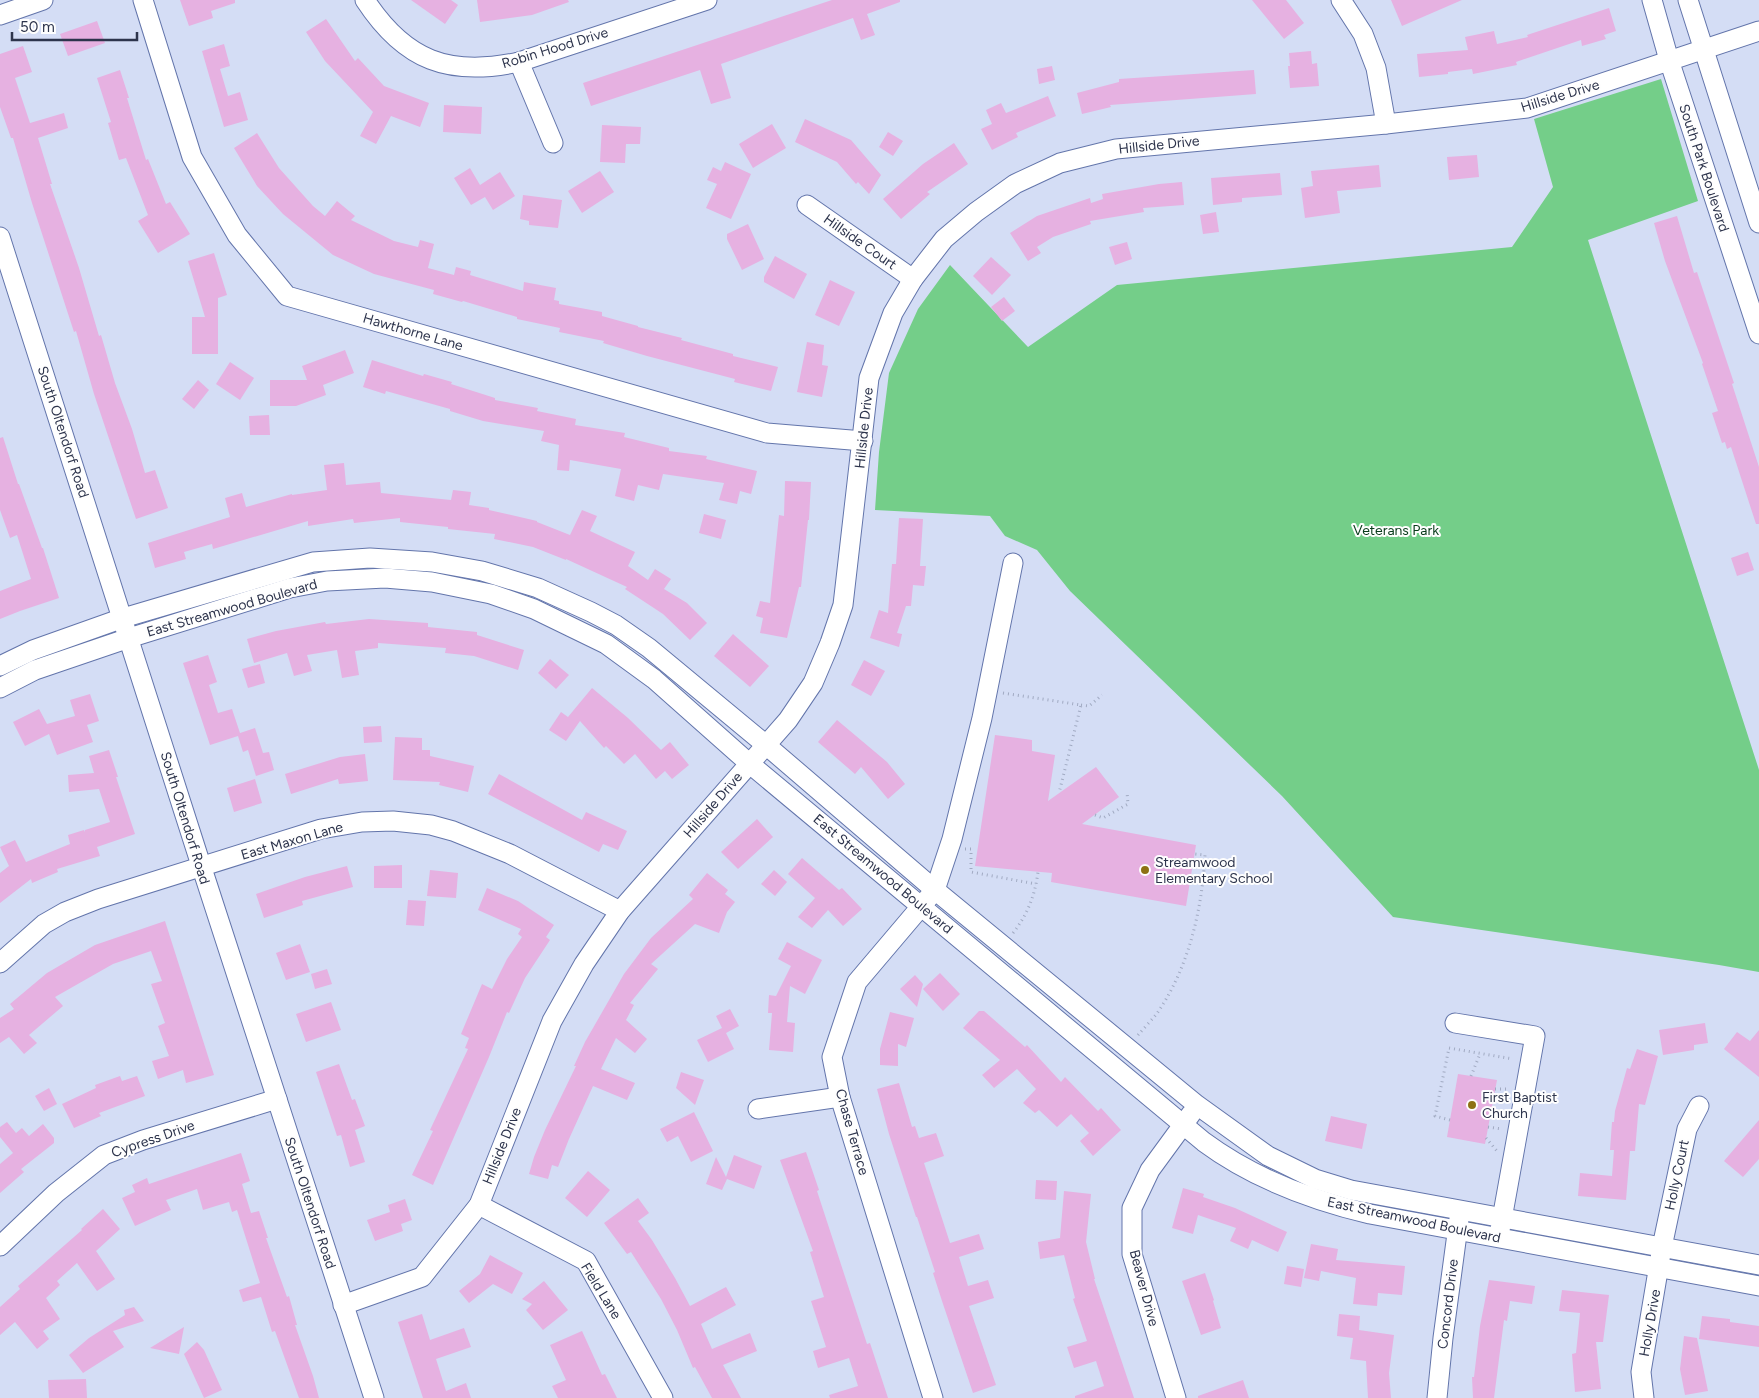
<svg xmlns="http://www.w3.org/2000/svg" width="1759" height="1398" viewBox="0 0 1759 1398" font-family="Figtree,sans-serif">
  <rect width="100%" height="100%" fill="#d4ddf5"/>
  <polygon fill="#74ce89" points="1661,79 1698,201 1588,240 1759,770 1759,972 1719,965 1393,917 1282,796 1070,591 1037,550 1005,536 990,516 875,510 879,452 889,373 918,309 950,265 1028,347 1117,285 1512,247 1553,187 1534,119"/>
  <g fill="#e6b1e1">
    <polygon points="180,0 235,0 235,3 211,11 213,18 189,26"/>
    <polygon points="411,0 451,0 458,5 445,24"/>
    <polygon points="477,0 568,0 569,2 532,15 480,22"/>
    <polygon points="832,0 900,0 900,2 867,14 875,35 861,40 853,18 721,64 731,98 711,104 700,70 591,106 583,83"/>
    <polygon points="1252,0 1286,0 1304,23 1284,39"/>
    <polygon points="1391,0 1462,0 1402,26"/>
    <polygon points="1609,8 1616,31 1604,35 1606,39 1582,46 1581,40 1516,62 1517,65 1473,74 1472,69 1448,72 1448,74 1419,77 1417,54 1468,50 1465,37 1494,31 1497,44 1528,37 1527,35"/>
    <polygon points="326,19 355,61 358,58 384,86 429,103 420,127 391,116 376,144 360,136 373,112 325,61 306,32"/>
    <polygon points="97,21 105,43 68,56 60,34"/>
    <polygon points="224,44 230,66 220,69 228,96 240,92 248,120 224,127 202,51"/>
    <polygon points="23,46 32,72 15,78 30,123 64,113 68,128 38,138 52,184 50,184 79,268 99,336 101,335 115,383 132,429 145,473 155,470 168,508 136,519 94,394 76,331 74,332 32,203 13,138 11,138 0,107 0,54"/>
    <polygon points="1311,51 1312,64 1317,63 1319,86 1290,88 1288,66 1290,66 1289,53"/>
    <polygon points="1052,66 1055,80 1039,84 1037,69"/>
    <polygon points="120,70 129,98 127,98 146,160 148,159 166,204 170,202 190,234 158,253 138,221 148,215 126,158 119,160 108,123 111,122 97,78"/>
    <polygon points="1254,70 1256,94 1110,105 1111,107 1082,114 1077,93 1119,82 1119,79"/>
    <polygon points="1048,96 1056,116 1016,133 1018,137 992,150 981,129 992,124 986,110 1001,103 1006,113"/>
    <polygon points="444,105 482,107 481,134 443,132"/>
    <polygon points="805,119 851,140 881,175 869,194 858,182 856,184 837,162 795,142"/>
    <polygon points="772,124 786,148 753,168 739,144"/>
    <polygon points="602,125 641,127 640,144 626,144 625,163 600,162"/>
    <polygon points="888,132 903,141 893,156 879,147"/>
    <polygon points="257,133 279,168 313,206 325,216 337,201 355,216 351,220 394,241 418,247 420,240 434,244 428,268 454,275 456,267 471,271 470,275 523,291 524,282 556,288 554,300 559,301 559,304 602,312 602,316 638,326 638,327 682,338 681,340 733,354 733,356 778,367 771,391 734,382 735,379 647,356 603,343 604,341 559,332 560,328 517,319 517,317 463,301 462,302 433,294 434,290 374,274 333,255 283,214 257,186 234,148"/>
    <polygon points="954,143 968,164 927,192 930,194 901,219 883,199 923,164"/>
    <polygon points="1477,155 1479,177 1449,180 1447,157"/>
    <polygon points="725,162 751,174 731,219 706,208 717,184 707,180 713,167 721,171"/>
    <polygon points="1379,165 1381,187 1337,191 1340,213 1305,218 1301,188 1313,186 1311,171"/>
    <polygon points="470,168 480,185 500,172 515,196 493,210 485,197 471,205 454,178"/>
    <polygon points="600,171 614,192 582,213 568,191"/>
    <polygon points="1280,173 1282,195 1242,198 1242,202 1213,205 1211,178"/>
    <polygon points="1182,182 1184,205 1143,208 1144,212 1090,221 1091,224 1053,237 1037,247 1041,253 1028,261 1010,233 1037,216 1090,198 1091,203 1103,199 1102,194 1159,184"/>
    <polygon points="523,195 562,200 558,228 529,225 529,221 520,219"/>
    <polygon points="1216,212 1219,232 1203,234 1200,215"/>
    <polygon points="1677,216 1694,273 1697,272 1734,383 1732,384 1759,467 1759,524 1756,524 1731,447 1727,449 1725,442 1722,443 1712,413 1718,411 1702,364 1703,363 1665,261 1654,223"/>
    <polygon points="748,224 764,259 742,270 727,239 727,234"/>
    <polygon points="1127,242 1132,259 1115,265 1109,247"/>
    <polygon points="214,253 227,295 218,298 218,354 192,354 192,317 205,317 188,261"/>
    <polygon points="775,256 807,274 794,299 764,282 764,277"/>
    <polygon points="991,257 1011,275 992,295 973,276"/>
    <polygon points="830,280 855,292 839,326 815,315"/>
    <polygon points="1004,297 1015,311 1002,321 991,307"/>
    <polygon points="807,342 824,345 822,365 828,366 822,397 797,392"/>
    <polygon points="345,350 354,373 323,385 326,395 296,406 270,406 270,380 307,380 302,366"/>
    <polygon points="372,360 423,376 424,374 452,382 451,384 495,398 495,400 538,408 537,411 576,419 575,425 625,433 624,437 669,448 669,451 707,456 706,459 757,471 751,494 740,491 737,504 719,500 724,483 663,474 659,490 638,485 634,501 615,496 621,469 570,460 569,471 557,470 559,445 541,441 544,431 483,421 450,411 450,409 386,391 385,394 363,387"/>
    <polygon points="230,362 254,378 240,400 216,384"/>
    <polygon points="198,380 209,390 194,409 182,399"/>
    <polygon points="269,415 270,435 250,435 249,416"/>
    <polygon points="3,437 18,484 19,484 42,548 43,548 59,598 20,611 0,619 0,591 31,579 17,535 10,538 0,510 0,438"/>
    <polygon points="344,463 346,485 380,482 381,493 451,500 453,490 471,492 469,505 489,508 489,510 537,521 537,522 570,535 582,510 597,516 590,531 635,552 628,566 648,580 655,569 671,579 664,589 687,603 707,623 690,640 663,614 625,589 627,587 566,559 566,560 533,547 494,539 495,534 448,529 448,527 400,522 400,518 354,523 353,519 308,526 308,521 213,549 212,544 184,552 186,559 155,568 148,543 230,517 225,498 242,493 246,507 292,494 292,495 327,490 324,465"/>
    <polygon points="785,481 811,482 809,520 808,520 801,587 799,587 787,638 760,633 763,618 756,616 760,601 770,603 779,515 784,516"/>
    <polygon points="704,514 726,520 721,539 699,533"/>
    <polygon points="899,518 923,519 920,566 926,566 924,586 913,585 911,606 906,606 897,633 902,634 899,647 870,638 879,610 888,613 892,564 896,564"/>
    <polygon points="1748,552 1754,570 1737,576 1731,558"/>
    <polygon points="369,619 428,623 428,627 477,632 477,635 524,650 518,670 474,656 445,653 446,648 378,643 378,648 355,651 359,675 342,678 337,650 307,655 312,671 294,676 287,653 254,663 247,639 276,631 325,622 326,624"/>
    <polygon points="733,634 769,666 750,687 714,656"/>
    <polygon points="208,655 217,682 209,685 218,713 232,709 240,733 255,728 263,753 269,752 274,770 256,776 248,750 243,752 238,736 210,745 183,663"/>
    <polygon points="550,659 569,675 556,689 538,673"/>
    <polygon points="864,660 885,671 871,696 851,685"/>
    <polygon points="260,664 265,683 248,688 242,669"/>
    <polygon points="592,688 628,718 661,750 670,742 689,765 672,779 665,771 656,779 635,754 624,764 606,746 604,748 580,721 566,741 549,730 561,712 568,717"/>
    <polygon points="90,694 99,721 87,725 93,742 57,755 49,734 25,746 13,722 39,709 47,724 75,716 70,700"/>
    <polygon points="837,720 887,762 905,784 888,799 861,767 855,774 818,742"/>
    <polygon points="381,726 382,742 364,743 363,727"/>
    <polygon points="995,735 1032,740 1032,751 1055,755 1048,801 1096,767 1119,797 1082,824 1196,845 1186,906 1051,882 1052,873 975,866"/>
    <polygon points="395,737 422,738 422,750 430,750 430,756 474,766 468,792 439,785 440,782 393,780"/>
    <polygon points="109,750 118,777 116,777 135,834 97,847 100,856 57,869 58,872 32,883 31,879 0,903 0,873 9,866 0,847 15,840 26,862 70,844 68,835 84,830 85,832 85,830 110,822 99,789 69,792 68,775 94,773 89,756"/>
    <polygon points="365,754 368,781 339,784 338,779 291,794 285,774 340,757"/>
    <polygon points="499,774 582,820 586,812 627,831 618,850 603,844 599,852 488,794"/>
    <polygon points="255,779 262,803 234,812 227,788"/>
    <polygon points="757,819 773,837 738,869 721,852"/>
    <polygon points="802,858 839,890 842,888 862,909 843,926 828,910 812,928 798,917 815,898 788,874"/>
    <polygon points="402,865 402,888 374,888 374,866"/>
    <polygon points="347,866 353,887 302,901 303,905 264,918 256,894 305,877"/>
    <polygon points="430,870 458,873 456,898 427,896"/>
    <polygon points="774,870 787,882 775,896 761,884"/>
    <polygon points="707,873 728,890 725,894 735,902 727,912 719,933 695,924 651,964 658,969 630,1003 634,1005 626,1020 647,1039 635,1053 616,1038 601,1069 635,1083 627,1100 593,1086 569,1139 558,1167 552,1165 548,1179 529,1174 534,1157 545,1130 576,1066 574,1066 585,1042 624,974 651,938 693,899 689,895"/>
    <polygon points="487,888 518,901 554,925 546,937 550,940 525,978 509,1013 507,1012 489,1057 433,1185 412,1175 433,1131 430,1130 468,1049 465,1048 469,1038 461,1034 482,984 492,989 507,959 522,937 518,934 521,929 478,910"/>
    <polygon points="408,900 426,901 424,926 406,925"/>
    <polygon points="165,921 214,1075 186,1083 183,1070 158,1079 152,1061 169,1056 158,1026 165,1023 151,984 162,981 151,951 113,964 55,997 63,1006 29,1035 37,1043 24,1054 9,1037 0,1043 0,1018 14,1009 10,1004 47,973 95,945"/>
    <polygon points="787,942 822,960 805,994 790,986 787,1022 795,1023 793,1052 769,1050 772,1013 768,1013 769,995 776,996 791,966 778,959"/>
    <polygon points="300,944 310,972 286,980 276,953"/>
    <polygon points="327,969 332,984 315,989 311,974"/>
    <polygon points="940,973 960,994 943,1011 923,989"/>
    <polygon points="915,975 923,984 917,1007 900,989"/>
    <polygon points="331,1002 341,1030 306,1042 296,1014"/>
    <polygon points="730,1009 739,1026 726,1033 734,1049 708,1062 697,1040 722,1028 716,1016"/>
    <polygon points="979,1011 984,1011 1025,1047 1027,1045 1061,1082 1065,1077 1098,1111 1101,1108 1121,1130 1093,1156 1080,1141 1089,1133 1071,1114 1057,1127 1039,1110 1035,1113 1023,1103 1036,1089 1017,1069 994,1088 982,1075 1000,1060 963,1028"/>
    <polygon points="890,1012 914,1018 906,1047 898,1044 898,1066 880,1065 880,1049"/>
    <polygon points="1705,1023 1708,1043 1694,1045 1694,1050 1663,1055 1659,1030"/>
    <polygon points="1759,1030 1759,1077 1724,1049 1737,1032 1750,1041"/>
    <polygon points="1637,1049 1658,1056 1645,1105 1639,1104 1635,1151 1630,1151 1626,1200 1578,1196 1580,1173 1612,1176 1614,1150 1610,1150 1612,1122 1614,1122 1615,1111 1627,1068 1630,1069"/>
    <polygon points="339,1064 352,1100 355,1099 365,1126 355,1130 365,1162 350,1167 341,1135 337,1136 316,1072"/>
    <polygon points="681,1072 704,1080 695,1105 676,1088"/>
    <polygon points="1458,1074 1497,1080 1485,1144 1447,1137"/>
    <polygon points="120,1076 122,1081 137,1076 145,1096 99,1113 101,1116 74,1128 62,1104 96,1088 95,1085"/>
    <polygon points="899,1083 912,1127 915,1126 919,1138 936,1133 944,1156 924,1163 950,1243 979,1234 984,1249 959,1257 968,1286 988,1280 994,1298 969,1306 996,1385 973,1393 942,1301 933,1273 935,1272 917,1217 916,1217 889,1134 877,1089"/>
    <polygon points="49,1088 57,1104 44,1111 35,1096"/>
    <polygon points="694,1112 713,1151 691,1162 678,1136 667,1142 660,1129"/>
    <polygon points="1331,1116 1367,1124 1362,1149 1325,1141"/>
    <polygon points="1759,1120 1759,1159 1743,1177 1724,1161"/>
    <polygon points="7,1122 16,1133 22,1128 29,1136 43,1124 54,1138 54,1143 21,1169 24,1172 0,1193 0,1164 13,1153 0,1137 0,1127"/>
    <polygon points="806,1152 819,1190 817,1191 867,1344 870,1343 888,1398 830,1398 829,1395 858,1386 849,1358 818,1368 813,1351 826,1347 811,1301 824,1297 810,1252 813,1251 780,1160"/>
    <polygon points="241,1153 250,1181 242,1184 251,1213 259,1211 268,1238 266,1238 287,1297 289,1296 297,1325 295,1325 313,1376 319,1398 299,1398 275,1331 272,1332 261,1297 243,1302 239,1290 260,1283 237,1210 232,1212 229,1202 203,1210 197,1189 166,1200 171,1210 135,1226 122,1198 135,1192 132,1185 147,1178 149,1184"/>
    <polygon points="734,1155 762,1166 754,1189 727,1179 722,1190 706,1184 716,1157 726,1177"/>
    <polygon points="588,1171 610,1190 587,1217 565,1198"/>
    <polygon points="1036,1180 1057,1181 1056,1200 1035,1199"/>
    <polygon points="1183,1188 1204,1194 1203,1197 1235,1208 1287,1232 1278,1252 1252,1240 1248,1249 1230,1241 1236,1228 1198,1215 1193,1234 1172,1228"/>
    <polygon points="1064,1191 1091,1194 1086,1242 1095,1279 1094,1279 1134,1398 1075,1398 1075,1396 1104,1386 1096,1361 1074,1368 1067,1347 1087,1341 1073,1299 1075,1298 1064,1255 1040,1259 1038,1242 1060,1238"/>
    <polygon points="638,1198 649,1213 638,1221 652,1240 675,1278 690,1306 726,1287 736,1305 701,1324 712,1349 750,1333 757,1351 723,1365 741,1398 712,1398 695,1367 693,1368 677,1330 661,1299 631,1252 627,1254 604,1223"/>
    <polygon points="405,1199 412,1220 401,1224 403,1231 375,1241 367,1220 390,1212 388,1205"/>
    <polygon points="103,1209 120,1229 96,1251 115,1279 97,1291 77,1263 57,1281 60,1285 46,1298 60,1319 43,1331 49,1339 37,1349 15,1322 0,1335 0,1307 20,1289 18,1286 82,1230 81,1229"/>
    <polygon points="1311,1244 1338,1249 1336,1260 1405,1266 1402,1295 1378,1293 1377,1306 1353,1304 1356,1278 1321,1271 1319,1281 1304,1278"/>
    <polygon points="490,1255 523,1273 512,1294 493,1284 469,1303 459,1291 480,1274"/>
    <polygon points="1287,1266 1304,1269 1301,1287 1284,1284"/>
    <polygon points="1205,1273 1214,1300 1213,1301 1221,1328 1201,1335 1182,1281"/>
    <polygon points="1489,1280 1535,1286 1532,1304 1510,1301 1507,1321 1504,1320 1494,1398 1473,1398 1472,1377 1474,1377 1480,1326"/>
    <polygon points="544,1281 568,1310 543,1330 526,1310 532,1304 522,1299"/>
    <polygon points="1562,1290 1609,1295 1603,1342 1596,1342 1601,1389 1575,1392 1572,1354 1576,1353 1580,1313 1559,1311"/>
    <polygon points="134,1307 144,1321 113,1331 124,1347 83,1373 69,1355 89,1338 125,1315 124,1310"/>
    <polygon points="422,1314 430,1340 464,1328 471,1347 436,1359 446,1391 466,1383 471,1398 423,1398 398,1322"/>
    <polygon points="1339,1314 1360,1316 1359,1330 1394,1335 1389,1373 1391,1398 1368,1398 1366,1361 1350,1359 1353,1338 1337,1336"/>
    <polygon points="1702,1316 1730,1319 1730,1322 1759,1326 1759,1347 1699,1339"/>
    <polygon points="184,1327 179,1354 150,1348"/>
    <polygon points="582,1331 602,1375 605,1374 617,1398 558,1398 552,1386 566,1380 550,1345"/>
    <polygon points="1684,1336 1697,1338 1708,1391 1685,1395 1680,1369"/>
    <polygon points="197,1342 204,1350 222,1390 204,1398 184,1354"/>
    <polygon points="86,1379 87,1398 49,1398 48,1380"/>
    <polygon points="1243,1380 1249,1398 1198,1398 1198,1396"/>
  </g>
  <g fill="none" stroke-linecap="round" stroke-linejoin="round">
    <g stroke="#6375ab" stroke-width="21">
      <g id="minor">
        <polyline points="143,0 192,157 237,235 287,296 767,433 863,441"/>
        <path d="M365 0C405 61 449 77 519 62L707 0"/>
        <polyline points="1341,0 1363,34 1376,68 1386,124"/>
        <polyline points="1652,0 1669,60 1759,334"/>
        <polyline points="1688,0 1759,223"/>
        <polyline points="0,15 43,0"/>
        <polyline points="519,62 553,143"/>
        <polyline points="807,205 913,279"/>
        <path d="M0 237C125 624 246 1012 374 1398"/>
        <polyline points="0,666 33,650 123,618 313,562 370,558 432,562 482,571 538,588 591,612 616,625 649,648 766,745 935,890 1197,1105 1268,1156 1315,1179 1351,1190 1759,1265"/>
        <path d="M0 688 35 670 129 638 290 588 327 581 385 578 432 582 491 594 534 609 606 644 654 679 750 764 1204 1142C1254 1179 1311 1200 1370 1214L1759 1286"/>
        <polyline points="0,963 44,924 65,912 98,899 321,829 362,822 393,821 431,825 453,831 510,854 620,911"/>
        <polyline points="1455,1023 1535,1036 1500,1230"/>
        <polyline points="758,1109 840,1097"/>
        <polyline points="479,1205 586,1261 663,1398"/>
        <polyline points="0,1246 56,1193 104,1155 143,1140 277,1099"/>
        <polyline points="343,1305 422,1277 479,1205 552,1021 584,964 620,911 788,720 813,683 830,643 843,605 869,378 893,313 913,279 944,239 976,212 1015,184 1060,163 1116,149 1386,124 1527,108 1759,31"/>
        <polyline points="933,1398 840,1097 832,1057 857,982 935,890 952,839 982,718 1013,563"/>
        <polyline points="1176,1398 1132,1254 1132,1208 1150,1170 1191,1114"/>
        <polyline points="1437,1398 1443,1338 1459,1219"/>
        <polyline points="1644,1398 1641,1372 1662,1247 1687,1129 1699,1106"/>
      </g>
    </g>
    <g stroke="#a1aac2" stroke-width="3" stroke-dasharray="1 4" stroke-linecap="butt">
      <polyline points="1003,693 1081,705 1059,793"/>
      <polyline points="1081,705 1089,706 1102,695"/>
      <polyline points="1095,815 1103,818 1128,804 1127,792"/>
      <polyline points="965,849 971,849 971,872 1036,884"/>
      <path d="M1013 933C1028 914 1035 895 1038 872"/>
      <path d="M1138 1035C1144 1028 1152 1020 1158 1012 1189 966 1202 910 1205 855L1195 854"/>
      <polyline points="1471,1076 1480,1054"/>
      <polyline points="1495,1089 1510,1089"/>
      <polyline points="1450,1120 1435,1116 1449,1048 1513,1059"/>
      <polyline points="1488,1127 1502,1129"/>
      <polyline points="1486,1138 1497,1151"/>
    </g>
    <use href="#minor" stroke="#fff" stroke-width="19"/>
  </g>
  <g fill="#8d7114" stroke="#fefefe" stroke-width="2">
    <circle cx="1145" cy="870" r="5"/>
    <circle cx="1472" cy="1105" r="5"/>
  </g>
  <g text-anchor="middle" dominant-baseline="central" stroke-width="4" stroke-linejoin="round" paint-order="stroke">
    <g font-size="14" fill="#2d344c" stroke="#fefefe">
      <text transform="translate(555 48) rotate(-17)">Robin Hood Drive</text>
      <text transform="translate(1560 96) rotate(-17)">Hillside Drive</text>
      <text transform="translate(1159 145) rotate(-6)">Hillside Drive</text>
      <text transform="translate(1704 168) rotate(72)">South Park Boulevard</text>
      <text transform="translate(860 242) rotate(35)">Hillside Court</text>
      <text transform="translate(413 332) rotate(16)">Hawthorne Lane</text>
      <text transform="translate(864 428) rotate(-84)">Hillside Drive</text>
      <text transform="translate(63 432) rotate(72)">South Oltendorf Road</text>
      <text transform="translate(232 608) rotate(-16)">East Streamwood Boulevard</text>
      <text transform="translate(713 805) rotate(-49)">Hillside Drive</text>
      <text transform="translate(185 818) rotate(73)">South Oltendorf Road</text>
      <text transform="translate(292 841) rotate(-16)">East Maxon Lane</text>
      <text transform="translate(883 874) rotate(40)">East Streamwood Boulevard</text>
      <text transform="translate(852 1132) rotate(74)">Chase Terrace</text>
      <text transform="translate(153 1139) rotate(-19)">Cypress Drive</text>
      <text transform="translate(502 1146) rotate(-68)">Hillside Drive</text>
      <text transform="translate(1677 1175) rotate(-78)">Holly Court</text>
      <text transform="translate(310 1203) rotate(72)">South Oltendorf Road</text>
      <text transform="translate(1414 1220) rotate(12)">East Streamwood Boulevard</text>
      <text transform="translate(1144 1288) rotate(75)">Beaver Drive</text>
      <text transform="translate(601 1291) rotate(58)">Field Lane</text>
      <text transform="translate(1448 1304) rotate(-83)">Concord Drive</text>
      <text transform="translate(1650 1323) rotate(-80)">Holly Drive</text>
    </g>
    <g font-size="14" fill="#083b1a" stroke="#fefefe">
      <text x="1396" y="530">Veterans Park</text>
    </g>
    <g font-size="14" fill="#2d344c" stroke="#fefefe" text-anchor="start">
      <text x="1155" y="862">Streamwood<tspan x="1155" dy="16">Elementary School</tspan></text>
      <text x="1482" y="1097">First Baptist<tspan x="1482" dy="16">Church</tspan></text>
    </g>
  </g>
  <path d="M12 32v8h125v-8" fill="none" stroke="#2d344c" stroke-width="2.5"/>
  <text x="20" y="32" font-size="15" fill="#2d344c" stroke="#fefefe" stroke-width="4" paint-order="stroke">50 m</text>
</svg>
